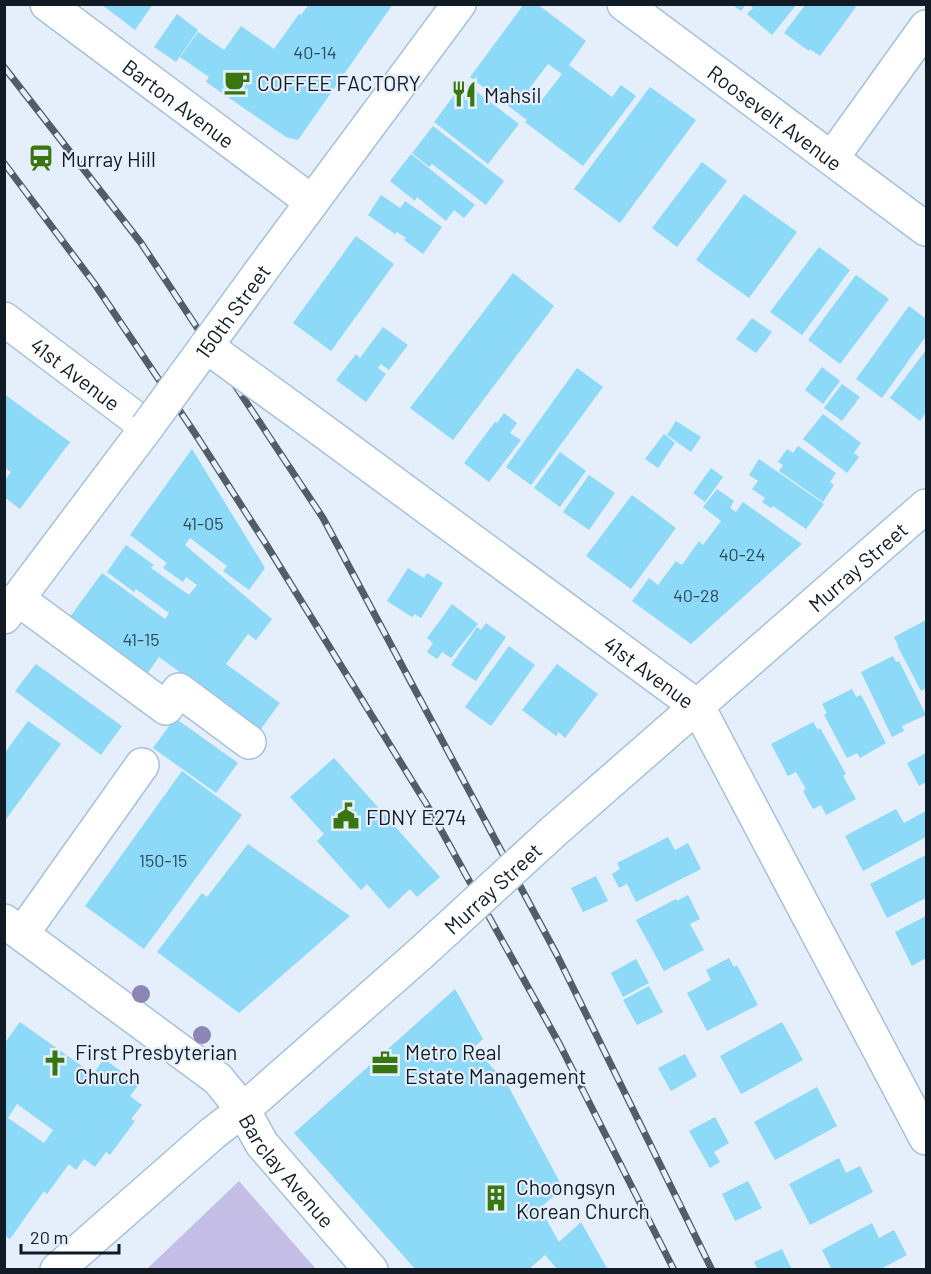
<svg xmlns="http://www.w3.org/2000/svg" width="931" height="1274" viewBox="0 0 931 1274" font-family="Barlow,sans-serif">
  <rect width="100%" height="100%" fill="#e4effb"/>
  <polygon fill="#c4bde6" points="239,1181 316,1269 147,1269"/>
  <g fill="#8dd9f8" fill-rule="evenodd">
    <polygon points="101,4 153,4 135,30"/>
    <polygon points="309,4 393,4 298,140 286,137 206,82 209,77 180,57 198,32 224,50 241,26 274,49 299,14 301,15"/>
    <path d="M524 4H537L586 41 569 65 612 97 621 85 636 96 583 166 525 122 527 120 470 77ZM548 64 562 74 542 100 529 89Z"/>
    <polygon points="731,4 746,4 741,11"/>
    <polygon points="749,4 797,4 772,35 747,14 753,8"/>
    <polygon points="806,4 855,4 854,6 856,7 820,56 810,49 809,51 784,33"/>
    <polygon points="177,14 198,30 176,62 154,47"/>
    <polygon points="464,82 519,124 488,164 434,122"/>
    <polygon points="650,87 696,120 620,223 574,189"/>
    <polygon points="433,126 504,181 486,205 432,164 429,167 412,153"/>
    <polygon points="411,154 475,205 464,218 454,210 446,221 417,197 415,201 390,181"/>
    <polygon points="702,162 727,181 677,247 652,228"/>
    <polygon points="744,194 797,232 749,298 696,260"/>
    <polygon points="381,195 400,208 405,201 442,227 423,254 404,240 406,238 397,232 395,234 368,215"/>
    <polygon points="356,236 394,264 331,351 293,323"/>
    <polygon points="819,247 850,270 802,335 770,312"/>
    <polygon points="513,273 554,306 453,440 410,408"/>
    <polygon points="856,275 889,299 840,364 808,340"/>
    <polygon points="909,306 926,319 926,336 882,398 856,379"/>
    <polygon points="752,318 772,332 756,353 736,339"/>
    <polygon points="383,327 408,345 389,370 381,364 378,368 386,374 366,402 336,380 356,354 360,358"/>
    <polygon points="926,350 926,412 920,421 890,398"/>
    <polygon points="822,367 840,381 823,404 805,390"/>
    <polygon points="577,368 603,387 531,485 506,467"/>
    <polygon points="842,384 860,397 842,421 824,408"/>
    <polygon points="4,394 70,442 20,509 4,497 4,481 11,472 4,467"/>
    <polygon points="504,413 517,423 510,433 521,440 489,482 464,463 495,422 497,423"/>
    <polygon points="823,414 861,443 854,453 859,457 847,473 803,439"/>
    <polygon points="676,421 701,437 691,452 667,435"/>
    <polygon points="664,434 675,443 658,468 645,459"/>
    <polygon points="798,446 836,473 830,482 834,485 823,502 779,471 783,465 778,462 787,449 793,453"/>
    <polygon points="192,449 265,568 249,590 223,571 227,566 190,538 185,545 272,619 256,640 248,634 226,664 280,703 260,730 159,657 144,678 67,621 102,573 165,619 169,613 136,589 134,592 107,572 126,545 154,565 151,568 189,595 197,585 186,577 183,582 163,568 167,563 130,535"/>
    <polygon points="560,452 586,471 560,507 534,488"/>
    <polygon points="759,459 824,504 806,529 773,506 771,508 762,502 765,498 752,489 758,481 749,475"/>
    <polygon points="711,468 723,477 705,502 693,493"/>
    <polygon points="589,475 615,493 589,530 563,512"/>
    <polygon points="717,489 734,501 730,508 736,512 743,502 802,544 691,644 632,601 649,578 658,585 676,561 682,565 699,541 703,545 721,521 703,507"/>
    <polygon points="632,495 676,528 631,589 586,556"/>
    <polygon points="408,568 424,578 427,573 443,583 421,618 415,614 412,617 387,601"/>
    <polygon points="452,604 478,624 451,658 442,652 437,659 427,652 433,643 427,638"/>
    <polygon points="926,620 926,688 921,691 897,645 898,645 894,637"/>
    <polygon points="486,623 506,637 476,681 451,665 477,627 481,630"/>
    <polygon points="509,646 535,665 491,726 465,707"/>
    <polygon points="893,656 896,662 899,661 926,715 902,726 904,731 892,737 861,672"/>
    <polygon points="36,664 122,726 101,755 15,691"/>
    <polygon points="557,664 598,694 565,738 559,732 556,736 522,710"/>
    <polygon points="852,689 856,697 861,695 886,743 860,758 857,753 847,758 824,715 827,713 822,704"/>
    <polygon points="175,718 238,763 216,793 153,748"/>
    <polygon points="28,721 61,744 4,822 4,754"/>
    <polygon points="813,722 818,730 820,728 846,774 843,776 856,799 826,815 821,805 813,809 803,791 806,789 796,772 788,776 771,744"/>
    <polygon points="926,753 926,782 919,786 907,763"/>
    <polygon points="334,758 440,877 417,897 410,889 389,909 367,884 361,890 317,841 324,834 290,797"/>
    <polygon points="182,771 242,815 144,949 85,906"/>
    <polygon points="896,809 904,823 926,811 926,837 863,871 845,836"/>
    <polygon points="668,837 675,850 688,843 701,869 636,902 627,884 619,888 612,874 620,869 617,863"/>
    <polygon points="248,844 350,916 239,1013 157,952 202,893 207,897"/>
    <polygon points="926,855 926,898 887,918 870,884"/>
    <polygon points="596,876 608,901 583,912 571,888"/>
    <polygon points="688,895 700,919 690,924 704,950 664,971 636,920 676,899 677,901"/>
    <polygon points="926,916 926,958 912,966 895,932"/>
    <polygon points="729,958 734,967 737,965 758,1005 707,1031 687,993 711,980 706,970"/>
    <polygon points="636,959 649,983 623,997 611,973"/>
    <polygon points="649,986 663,1012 637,1025 623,1000"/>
    <polygon points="455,989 483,1039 474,1047 507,1084 563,1188 540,1208 559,1242 581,1222 608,1270 558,1270 545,1255 528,1270 416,1270 294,1133"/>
    <path d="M20 1022 93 1074 104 1059 139 1084 130 1096 142 1105 131 1119 135 1121 110 1155 106 1152 95 1167 84 1159 76 1170 69 1164 47 1194 44 1191 10 1239 4 1235V1044ZM17 1104 53 1130 44 1143 8 1118Z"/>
    <polygon points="782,1022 803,1060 741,1094 720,1056"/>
    <polygon points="685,1054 697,1076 671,1091 658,1068"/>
    <polygon points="817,1087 837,1126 775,1160 754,1122"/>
    <polygon points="715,1117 729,1143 714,1152 720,1162 710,1168 689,1131"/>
    <polygon points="839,1158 846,1173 860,1166 873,1192 810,1225 789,1184"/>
    <polygon points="748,1181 762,1208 735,1221 722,1194"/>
    <polygon points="872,1223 879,1238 894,1230 907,1255 879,1270 832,1270 822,1250"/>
    <polygon points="782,1249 792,1270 758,1270 754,1262"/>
  </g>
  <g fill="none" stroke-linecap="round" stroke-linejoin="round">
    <g stroke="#a6c1db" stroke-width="36">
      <g id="minor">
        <path id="s1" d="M47 4 312 202"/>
        <path id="s2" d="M624 4 926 229"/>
        <polyline points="832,158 926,27"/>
        <polyline points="272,256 459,4"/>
        <path id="s3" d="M4 319 147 427 4 617"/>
        <path id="s4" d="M300 414 698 707 926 1138"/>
        <polyline points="18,599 166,708 179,690 249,742"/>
        <path id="s5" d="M553 832 926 506"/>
        <path id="s6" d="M4 921 218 1079 243 1110 262 1144 371 1270"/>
        <polyline points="22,934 142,765"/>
        <polyline points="57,1270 213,1133 243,1110 420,954"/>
      </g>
    </g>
    <use href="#minor" stroke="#fff" stroke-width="33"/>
    <g stroke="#535d68" stroke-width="7">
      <g id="rail">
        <polyline points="4,67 141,243 323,518 557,955 712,1270"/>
        <polyline points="4,163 94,283 196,435 266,544 430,810 560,1045 674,1270"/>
      </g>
    </g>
    <use href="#rail" stroke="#e4effb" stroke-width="4.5" stroke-dasharray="14" stroke-linecap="butt"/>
    <g stroke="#a6c1db" stroke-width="36" stroke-linecap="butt">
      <g id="minor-bridge">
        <polyline points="206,346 300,414"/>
        <path id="s7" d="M147 427 272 256"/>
        <path id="s8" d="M420 954 553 832"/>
      </g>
    </g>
    <use href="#minor-bridge" stroke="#fff" stroke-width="33"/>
  </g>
  <g fill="#8c86b2">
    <circle cx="141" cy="994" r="9"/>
    <circle cx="202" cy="1035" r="9"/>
  </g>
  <defs>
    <g id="cafe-bare" transform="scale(2.07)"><path d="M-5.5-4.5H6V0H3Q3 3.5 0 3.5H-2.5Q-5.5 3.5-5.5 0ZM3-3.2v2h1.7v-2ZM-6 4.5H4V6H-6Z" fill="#3a760f" stroke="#e4effb" stroke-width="2.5" paint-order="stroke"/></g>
    <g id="restaurant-bare" transform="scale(2.07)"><path d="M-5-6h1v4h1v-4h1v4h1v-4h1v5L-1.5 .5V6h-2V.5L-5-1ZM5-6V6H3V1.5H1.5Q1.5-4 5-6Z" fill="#3a760f" stroke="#e4effb" stroke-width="2.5" paint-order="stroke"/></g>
    <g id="station-bare" transform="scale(2.07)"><path d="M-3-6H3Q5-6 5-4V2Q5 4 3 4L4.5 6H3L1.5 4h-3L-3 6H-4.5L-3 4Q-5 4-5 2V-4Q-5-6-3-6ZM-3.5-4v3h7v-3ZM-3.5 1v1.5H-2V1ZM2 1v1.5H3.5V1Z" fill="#3a760f" stroke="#e4effb" stroke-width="2.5" paint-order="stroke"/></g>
    <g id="civic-bare" transform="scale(2.07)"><path d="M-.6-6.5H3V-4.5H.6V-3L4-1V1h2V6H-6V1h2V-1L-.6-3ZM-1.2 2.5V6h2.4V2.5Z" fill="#3a760f" stroke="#e4effb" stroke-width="2.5" paint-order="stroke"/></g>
    <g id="church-bare" transform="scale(2.07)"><path d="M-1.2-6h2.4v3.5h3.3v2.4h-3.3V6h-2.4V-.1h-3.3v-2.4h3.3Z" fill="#3a760f" stroke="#e4effb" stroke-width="2.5" paint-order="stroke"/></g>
    <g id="office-bare" transform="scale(2.07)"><path d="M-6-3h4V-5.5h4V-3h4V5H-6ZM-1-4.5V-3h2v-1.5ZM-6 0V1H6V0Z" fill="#3a760f" stroke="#e4effb" stroke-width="2.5" paint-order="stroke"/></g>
    <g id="building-bare" transform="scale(2.07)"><path d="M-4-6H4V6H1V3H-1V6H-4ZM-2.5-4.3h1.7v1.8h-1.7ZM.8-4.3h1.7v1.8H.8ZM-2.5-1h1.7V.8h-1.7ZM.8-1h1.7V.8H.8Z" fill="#3a760f" stroke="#e4effb" stroke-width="2.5" paint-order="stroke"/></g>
  </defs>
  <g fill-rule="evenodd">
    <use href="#cafe-bare" x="237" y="82"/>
    <use href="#restaurant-bare" x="464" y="94"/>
    <use href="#station-bare" x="41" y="158"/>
    <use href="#civic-bare" x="346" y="816"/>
    <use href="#church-bare" x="55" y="1063"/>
    <use href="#office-bare" x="385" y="1063"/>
    <use href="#building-bare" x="496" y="1198"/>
  </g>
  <g text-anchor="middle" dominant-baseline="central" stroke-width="4.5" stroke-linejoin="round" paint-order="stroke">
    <g font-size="18" fill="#304a5a">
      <text x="315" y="52">40-14</text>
      <text x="203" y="523">41-05</text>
      <text x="742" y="554">40-24</text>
      <text x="696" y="595">40-28</text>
      <text x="141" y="639">41-15</text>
      <text x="163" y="860">150-15</text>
    </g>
    <g font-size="21" fill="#111b25" stroke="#e4effb" text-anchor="start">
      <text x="257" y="82">COFFEE FACTORY</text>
      <text x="484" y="94">Mahsil</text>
      <text x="61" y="158">Murray Hill</text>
      <text x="366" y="816">FDNY E274</text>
      <text x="75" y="1051">First Presbyterian<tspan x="75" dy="24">Church</tspan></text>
      <text x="405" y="1051">Metro Real<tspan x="405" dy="24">Estate Management</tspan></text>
      <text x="516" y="1186">Choongsyn<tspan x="516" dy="24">Korean Church</tspan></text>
    </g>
    <g font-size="21" fill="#111b25" stroke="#e4effb">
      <text stroke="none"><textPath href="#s1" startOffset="165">Barton Avenue</textPath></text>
      <text stroke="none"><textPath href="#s2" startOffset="189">Roosevelt Avenue</textPath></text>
      <text stroke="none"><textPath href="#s7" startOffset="144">150th Street</textPath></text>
      <text stroke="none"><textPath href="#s3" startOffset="90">41st Avenue</textPath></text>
      <text stroke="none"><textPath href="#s5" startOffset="404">Murray Street</textPath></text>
      <text stroke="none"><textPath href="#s4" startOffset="434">41st Avenue</textPath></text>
      <text stroke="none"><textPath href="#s8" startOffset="98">Murray Street</textPath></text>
      <text stroke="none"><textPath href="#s6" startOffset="381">Barclay Avenue</textPath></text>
    </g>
  </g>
  <rect width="931" height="1274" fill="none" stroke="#111b25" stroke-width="12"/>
  <path d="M21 1244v9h98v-9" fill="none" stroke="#111b25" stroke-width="3"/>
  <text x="30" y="1244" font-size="18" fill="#111b25" stroke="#e4effb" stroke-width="4.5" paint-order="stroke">20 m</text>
</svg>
